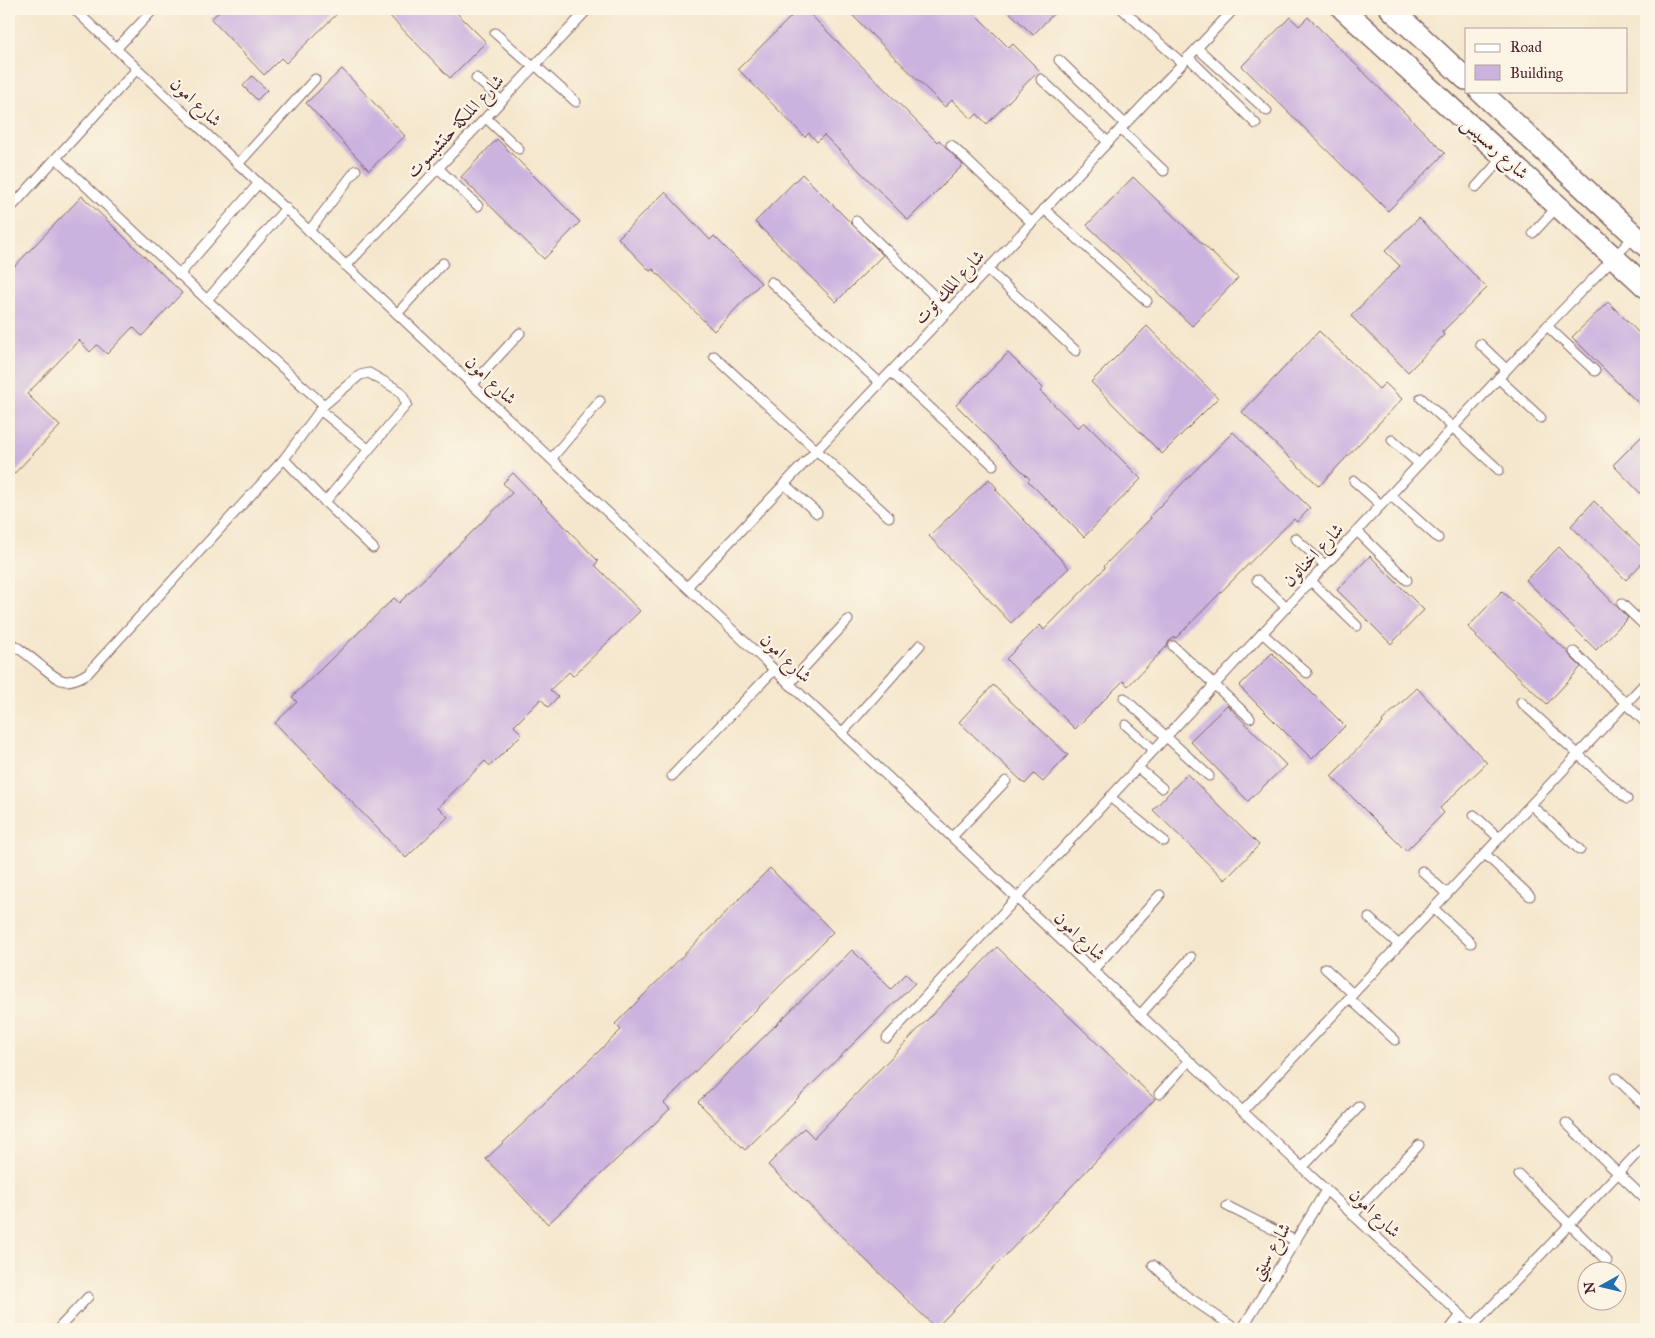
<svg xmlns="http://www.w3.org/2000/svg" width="1655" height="1338" viewBox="0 0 1655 1338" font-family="'IM FELL Great Primer',Amiri,serif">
  <rect width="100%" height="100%" fill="#fcf5e5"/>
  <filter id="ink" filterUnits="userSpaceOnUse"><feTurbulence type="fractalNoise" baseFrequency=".02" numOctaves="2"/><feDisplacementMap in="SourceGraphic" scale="10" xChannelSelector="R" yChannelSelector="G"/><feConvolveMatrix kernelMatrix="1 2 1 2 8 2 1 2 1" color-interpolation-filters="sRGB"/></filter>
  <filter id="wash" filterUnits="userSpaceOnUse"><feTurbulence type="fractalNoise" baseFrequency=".0096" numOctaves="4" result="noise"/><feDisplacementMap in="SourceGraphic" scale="20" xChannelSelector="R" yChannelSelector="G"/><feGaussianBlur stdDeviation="1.12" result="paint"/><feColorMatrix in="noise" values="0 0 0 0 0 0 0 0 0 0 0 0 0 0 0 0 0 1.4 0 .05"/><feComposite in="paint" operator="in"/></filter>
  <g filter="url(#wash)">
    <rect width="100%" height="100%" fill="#f4e7cd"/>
    <g id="blocks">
      <g fill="#cbb3df">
        <polygon points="222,9 342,9 286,63 281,58 264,75 211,19"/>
        <polygon points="383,9 453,9 486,42 450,78"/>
        <polygon points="799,9 805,9 937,142 939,140 963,165 908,220 824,135 817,142 809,133 805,137 738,69"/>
        <polygon points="846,9 970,9 1009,48 1013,44 1039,70 987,124 977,114 972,119 952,100 945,107"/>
        <polygon points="1006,9 1058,9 1033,35"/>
        <polygon points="1290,17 1299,26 1308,17 1445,153 1388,211 1242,66"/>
        <polygon points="342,69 405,136 369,170 306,103"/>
        <polygon points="252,76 267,90 257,100 243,86"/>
        <polygon points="497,139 580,222 544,259 461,177"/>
        <polygon points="802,174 883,255 836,302 755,222"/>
        <polygon points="1133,177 1238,278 1192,326 1087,225"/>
        <polygon points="665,192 710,240 714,236 761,283 714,331 653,269 650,271 618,238"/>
        <polygon points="82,196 182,293 142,336 133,327 107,354 97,345 90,352 79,340 27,394 60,426 9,479 9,272"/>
        <polygon points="1419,218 1487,288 1442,332 1444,335 1408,372 1351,316 1400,266 1385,251"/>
        <polygon points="1608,302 1646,340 1646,411 1572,337"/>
        <polygon points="1147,326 1218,398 1162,454 1091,382"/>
        <polygon points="1319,331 1379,389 1385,383 1402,399 1319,486 1242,412"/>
        <polygon points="1008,353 1043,388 1040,391 1078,428 1084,422 1141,479 1084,537 1028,481 1030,479 956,405"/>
        <polygon points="1233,432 1310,508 1297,522 1294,519 1274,538 1176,638 1175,637 1169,641 1167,646 1128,686 1123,681 1075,729 1006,659 1040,625 1044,630 1105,568 1104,566 1151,518 1150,516"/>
        <polygon points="1646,432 1646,499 1613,465"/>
        <polygon points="513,473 598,561 595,565 640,611 573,676 569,672 550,690 558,697 548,707 541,699 514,726 522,734 490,766 485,761 438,807 448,817 406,858 275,723 297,702 292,697 394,598 399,603 512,493 503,483"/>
        <polygon points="989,479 997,488 995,489 1069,568 1011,623 929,536"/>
        <polygon points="1594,501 1646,552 1646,559 1626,580 1571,526"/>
        <polygon points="1559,547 1628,618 1596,650 1526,580"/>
        <polygon points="1370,556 1424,610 1391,644 1337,590"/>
        <polygon points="1502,591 1568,652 1570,656 1581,667 1547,704 1476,637 1477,635 1468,627"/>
        <polygon points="1272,653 1345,726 1312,759 1239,686"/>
        <polygon points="993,685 1068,755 1043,782 1034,774 1025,784 959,722"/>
        <polygon points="1417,688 1487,763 1440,808 1444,813 1406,851 1331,776 1383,723 1382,721"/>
        <polygon points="1227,705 1286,765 1248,801 1190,741"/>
        <polygon points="1187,774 1259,845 1225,880 1153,810"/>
        <polygon points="770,868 833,932 664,1103 670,1109 548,1224 486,1159 621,1030 615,1024"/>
        <polygon points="997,947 1155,1099 936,1328 768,1165 804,1128 814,1138"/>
        <polygon points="852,950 891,989 906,974 915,983 745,1150 698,1102"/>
      </g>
    </g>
  </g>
  <g filter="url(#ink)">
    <use href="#blocks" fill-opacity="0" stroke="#866564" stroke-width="1"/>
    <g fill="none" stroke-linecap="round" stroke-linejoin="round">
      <g stroke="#866564" stroke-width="11">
        <g id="service">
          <polyline points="74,9 1326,1190 1476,1329"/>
          <polyline points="1122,9 1182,63"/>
          <polyline points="495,33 533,67"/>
          <polyline points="1197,48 1267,111"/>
          <polyline points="116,49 154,9"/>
          <polyline points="1188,57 1256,124"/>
          <polyline points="1059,60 1125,124"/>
          <polyline points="535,65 576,102"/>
          <polyline points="476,78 502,101"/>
          <polyline points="1041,79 1108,142"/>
          <polyline points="486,118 519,149"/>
          <polyline points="1120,129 1164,171"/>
          <polyline points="951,145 1032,223"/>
          <polyline points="56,158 137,69"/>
          <polyline points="238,164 315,79"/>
          <polyline points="438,168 478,206"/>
          <polyline points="1476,187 1504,156"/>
          <polyline points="1044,209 1147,301"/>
          <path d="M9 210 56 158 207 300 324 405 284 459 88 673C64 688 59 680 40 665 30 656 19 649 9 641"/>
          <polyline points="856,221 949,310"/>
          <polyline points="309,231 356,170"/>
          <polyline points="1533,233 1558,206"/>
          <polyline points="346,266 588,9"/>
          <polyline points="987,269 1076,351"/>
          <polyline points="179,275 258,184"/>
          <polyline points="771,282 880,383"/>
          <polyline points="207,300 286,208"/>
          <polyline points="397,314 443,263"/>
          <polyline points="1547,326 1595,371"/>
          <polyline points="1480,344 1506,369"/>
          <polyline points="714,356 889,517"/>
          <polyline points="891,372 993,465"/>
          <polyline points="1498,378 1541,418"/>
          <polyline points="472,385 520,333"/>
          <polyline points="1421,398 1499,470"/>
          <polyline points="324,405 360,375 369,373 400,391 407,404 325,502"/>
          <polyline points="320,410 368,449"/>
          <polyline points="1392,440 1419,464"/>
          <polyline points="284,459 325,502 373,548"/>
          <polyline points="551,459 600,401"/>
          <polyline points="1354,481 1381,505"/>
          <polyline points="784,484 817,513"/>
          <polyline points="1390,495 1438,538"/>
          <polyline points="1357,531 1407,580"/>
          <polyline points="1295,538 1325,565"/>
          <polyline points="1257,580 1287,607"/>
          <polyline points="1311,581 1357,626"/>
          <polyline points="687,587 1234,9"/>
          <polyline points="1622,604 1646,627"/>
          <polyline points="1262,633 1307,673"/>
          <polyline points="1173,646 1250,718"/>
          <polyline points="1574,652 1646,723"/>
          <polyline points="789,684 848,620"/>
          <polyline points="1124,698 1209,776"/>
          <polyline points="1521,702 1627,799"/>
          <polyline points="1126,725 1154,750"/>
          <polyline points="842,733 920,645"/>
          <polyline points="1137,767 1162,788"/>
          <polyline points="672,776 774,670"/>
          <polyline points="1110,797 1164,841"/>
          <polyline points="1531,805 1580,850"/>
          <polyline points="1474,815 1499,838"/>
          <polyline points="952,837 1006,781"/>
          <polyline points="1485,854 1530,896"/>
          <polyline points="1422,871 1447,894"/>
          <polyline points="1433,908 1471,943"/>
          <polyline points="1369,918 1399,945"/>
          <polyline points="1325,968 1353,994"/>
          <polyline points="1093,970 1160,895"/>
          <polyline points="1349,998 1395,1040"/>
          <polyline points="1140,1015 1191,957"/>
          <polyline points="887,1038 1547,326 1635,236"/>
          <polyline points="1616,1078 1646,1107"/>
          <polyline points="1159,1094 1189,1061"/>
          <polyline points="1243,1111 1646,682"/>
          <polyline points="1566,1123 1646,1200"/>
          <polyline points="1303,1167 1359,1107"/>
          <polyline points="1519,1175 1607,1261"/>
          <polyline points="1227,1206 1296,1241"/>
          <polyline points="1353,1215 1419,1145"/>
          <polyline points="1153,1265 1184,1294 1236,1329"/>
          <polyline points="1473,1326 1646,1144"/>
          <polyline points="58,1329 88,1297"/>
          <polyline points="1242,1329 1326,1190"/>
          <polyline points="1450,1329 1461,1315"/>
        </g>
      </g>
      <g stroke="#866564" stroke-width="24">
        <g id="tertiary">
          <polyline points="1343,9 1646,287"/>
          <polyline points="1391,9 1466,79"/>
          <polyline points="1480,91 1646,246"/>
        </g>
      </g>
      <use href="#service" stroke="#fff" stroke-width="9"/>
      <use href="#tertiary" stroke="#fff" stroke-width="21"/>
    </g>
  </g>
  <g text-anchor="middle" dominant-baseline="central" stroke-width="4.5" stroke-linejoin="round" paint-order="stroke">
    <g font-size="18" fill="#4a1f2b" stroke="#fcf5e5">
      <text transform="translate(196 102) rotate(43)">شارع امون</text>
      <text transform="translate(455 126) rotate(-47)">شارع الملكة حتشبسوت</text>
      <text transform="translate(1495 148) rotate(42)">شارع رمسيس</text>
      <text transform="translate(949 287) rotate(-47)">شارع الملك توت</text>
      <text transform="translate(491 380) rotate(43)">شارع امون</text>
      <text transform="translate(1313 555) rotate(-47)">شارع اخناتون</text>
      <text transform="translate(786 658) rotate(43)">شارع امون</text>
      <text transform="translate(1080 936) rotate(43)">شارع امون</text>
      <text transform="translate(1375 1213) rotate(43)">شارع امون</text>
      <text transform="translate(1270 1251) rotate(-59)">شارع سيتي</text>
    </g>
  </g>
  <rect width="1655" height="1338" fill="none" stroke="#fcf5e5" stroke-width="30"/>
  <rect x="1465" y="28" width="162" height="65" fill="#fcf5e5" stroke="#b59f9b"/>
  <rect x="1475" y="44" width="25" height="8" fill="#ffffff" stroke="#b59f9b"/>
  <text x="1510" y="52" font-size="15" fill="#4a1f2b">Road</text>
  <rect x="1475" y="65" width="25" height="15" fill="#cbb3df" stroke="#b59f9b"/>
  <text x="1510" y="78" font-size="15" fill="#4a1f2b">Building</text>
  <g transform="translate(1602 1286) rotate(262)"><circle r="24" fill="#fcf5e5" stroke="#b59f9b"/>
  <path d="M0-4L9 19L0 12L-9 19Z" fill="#1f6fb2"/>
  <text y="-8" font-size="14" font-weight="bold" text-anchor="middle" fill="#4a1f2b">N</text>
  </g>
</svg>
